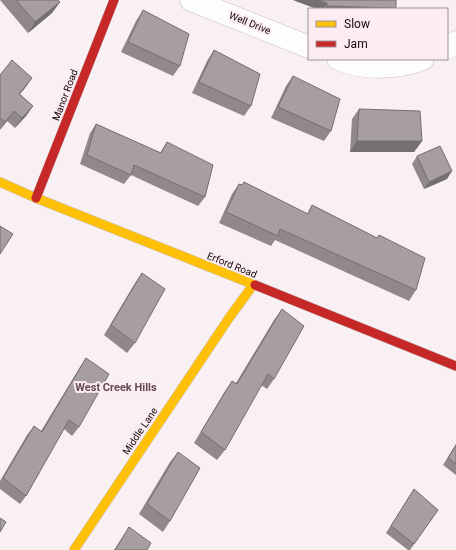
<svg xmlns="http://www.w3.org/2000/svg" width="456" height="550" viewBox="0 0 456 550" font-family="Roboto,sans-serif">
  <rect width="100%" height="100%" fill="#f8f0f3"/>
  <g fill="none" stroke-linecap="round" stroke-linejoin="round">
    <g stroke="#c8bdc2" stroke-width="23">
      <g id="street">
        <polyline points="191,0 309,47"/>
        <polyline points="447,48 456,42"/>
        <path d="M338 59C364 70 397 69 423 59"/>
      </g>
    </g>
    <g stroke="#c8bdc2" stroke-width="10">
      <g id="slow">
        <polyline points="0,182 36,198 255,285"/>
        <polyline points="74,550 229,318 253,285"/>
      </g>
    </g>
    <g stroke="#c8bdc2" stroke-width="10">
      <g id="jam">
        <polyline points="36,198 114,0"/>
        <polyline points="255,285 456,366"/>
      </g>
    </g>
    <use href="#street" stroke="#fefdfd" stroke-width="22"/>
    <use href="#slow" stroke="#ffc107" stroke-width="9"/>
    <use href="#jam" stroke="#c62828" stroke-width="9"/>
  </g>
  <g fill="#90888a">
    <polygon points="0,0 58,0 60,2 52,13 28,33"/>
    <polygon points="293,0 396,9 317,9"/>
    <polygon points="143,10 180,66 173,76 121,52 136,21"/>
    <polygon points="214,50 251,106 244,116 192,93 207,61"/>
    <polygon points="0,75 32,78 25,88 20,94 33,106 26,116 15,128 7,121 0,130"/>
    <polygon points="293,76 331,131 324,141 271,118 286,86"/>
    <polygon points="359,109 422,141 414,152 350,152 352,119"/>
    <polygon points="96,124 160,153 167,142 205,197 198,206 131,175 124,184 80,164 90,133"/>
    <polygon points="417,156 447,179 424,189 412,164"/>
    <polygon points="244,182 307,214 312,205 377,238 379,235 416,290 409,301 275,240 271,246 219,223 232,194 239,184 242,185"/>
    <polygon points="142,273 135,343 127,353 104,335 135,283"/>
    <polygon points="282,309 274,379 267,389 261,385 225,450 217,460 194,443 225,391 232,381 236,383 274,320"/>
    <polygon points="86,358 79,427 72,436 64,429 26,496 20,504 0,489 0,481 27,435 34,426 41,431 80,367"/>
    <polygon points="456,444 456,475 443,465"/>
    <polygon points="178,452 170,521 163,532 139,514 170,462"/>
    <polygon points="414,489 438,510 410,550 408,550 386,533"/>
    <polygon points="129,527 147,550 114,550"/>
  </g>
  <g fill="#756f71">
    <polygon points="293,0 318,0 327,3 323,9 317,9"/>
    <polygon points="60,2 52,13 28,33 35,22"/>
    <polygon points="327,6 396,8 396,9 325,9"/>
    <polygon points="32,78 25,88 11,104 19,94"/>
    <polygon points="33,106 26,116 15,128 22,118"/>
    <polygon points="14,111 7,121 0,130 5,122"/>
    <polygon points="357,141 422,141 414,152 350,152"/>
    <polygon points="452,171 447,179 424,189 429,182"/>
  </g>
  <g fill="#a79ea1" stroke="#756f71">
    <polygon points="16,0 58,0 60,2 35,22"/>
    <polygon points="318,0 396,0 396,8 327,6 327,3"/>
    <polygon points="143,10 189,34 180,66 128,42"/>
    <polygon points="214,50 260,74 251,106 199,82"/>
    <polygon points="12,60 32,78 19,94 33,106 22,118 14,111 5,122 0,118 0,75"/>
    <polygon points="293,76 340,99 331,131 278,107"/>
    <polygon points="359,109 420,111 422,141 357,141"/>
    <polygon points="96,124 161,153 167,142 213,165 205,197 134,165 131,175 87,155"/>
    <polygon points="440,146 452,171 429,182 417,156"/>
    <polygon points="244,182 308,214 312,205 377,238 379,235 425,258 416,290 280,229 278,236 226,212 239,184 242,185"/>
    <polygon points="0,226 13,234 0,254"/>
    <polygon points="142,273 165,289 135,343 111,325"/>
    <polygon points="282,309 304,326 274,379 268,374 225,450 201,432 232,381 237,384"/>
    <polygon points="86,358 109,374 79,427 69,420 26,496 3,478 34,426 42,432"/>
    <polygon points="456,445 456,464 448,458"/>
    <polygon points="178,452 200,468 170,521 147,504"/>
    <polygon points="414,489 438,510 414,544 391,526"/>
    <polygon points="0,518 6,522 0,532"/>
    <polygon points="129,527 151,543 147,550 115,550"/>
  </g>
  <g text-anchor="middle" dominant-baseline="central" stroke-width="4" stroke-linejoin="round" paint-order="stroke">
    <g font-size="10" fill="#14090e" stroke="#fbedf2">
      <text transform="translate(250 23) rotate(22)">Well Drive</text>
      <text transform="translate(65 95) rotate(-69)">Manor Road</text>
      <text transform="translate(232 265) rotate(22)">Erford Road</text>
      <text transform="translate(140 431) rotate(-56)">Middle Lane</text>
    </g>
    <g font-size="11" font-weight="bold" fill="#664954" stroke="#fbedf2">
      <text x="116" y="387">West Creek Hills</text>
    </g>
  </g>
  <rect x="308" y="8" width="140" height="52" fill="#fbedf2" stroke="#9f9297"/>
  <rect x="316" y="21" width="20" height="6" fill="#ffc107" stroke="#9f9297"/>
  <text x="344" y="28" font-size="12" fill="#14090e">Slow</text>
  <rect x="316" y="41" width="20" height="6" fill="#c62828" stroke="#9f9297"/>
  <text x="344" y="48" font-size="12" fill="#14090e">Jam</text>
</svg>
